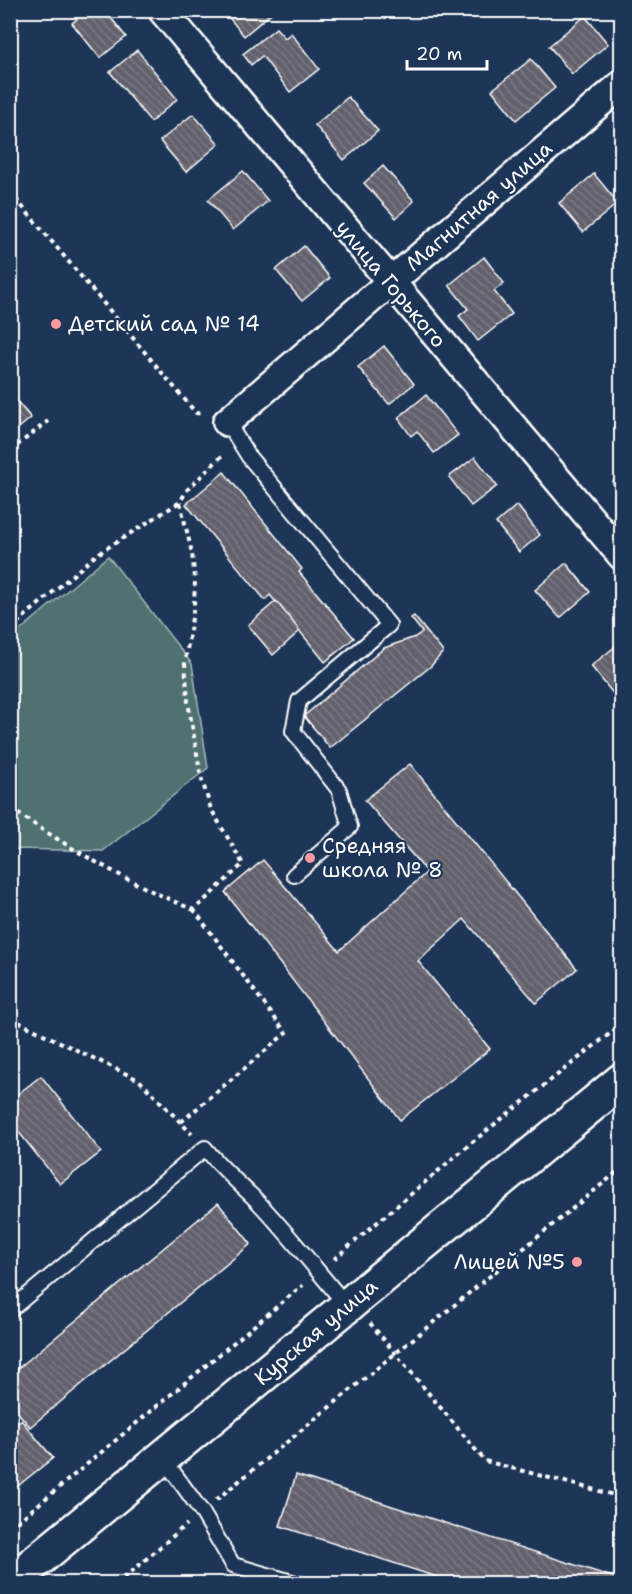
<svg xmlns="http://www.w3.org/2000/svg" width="632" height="1594" viewBox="0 0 632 1594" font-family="'Shantell Sans',sans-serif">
  <defs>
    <pattern id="building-back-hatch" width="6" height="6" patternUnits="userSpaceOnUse" patternTransform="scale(1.5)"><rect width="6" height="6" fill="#62616c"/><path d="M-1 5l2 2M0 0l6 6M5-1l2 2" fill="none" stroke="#7a7982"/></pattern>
  </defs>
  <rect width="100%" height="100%" fill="#1d3557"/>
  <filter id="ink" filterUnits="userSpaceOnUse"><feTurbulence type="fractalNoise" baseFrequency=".0167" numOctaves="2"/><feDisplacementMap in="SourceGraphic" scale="12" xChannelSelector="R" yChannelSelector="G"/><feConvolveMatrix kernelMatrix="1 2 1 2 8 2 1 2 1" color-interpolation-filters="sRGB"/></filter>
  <g filter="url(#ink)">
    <polygon fill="#4f7171" stroke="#a7b8b8" stroke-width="1.5" points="108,556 192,664 208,768 103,851 16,849 11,853 11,638"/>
    <g fill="url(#building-back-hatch)" stroke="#fff" stroke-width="1.5">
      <polygon points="88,10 105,10 126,37 100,58 72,23"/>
      <polygon points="223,10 275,10 244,36"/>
      <polygon points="585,16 608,44 572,74 549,46"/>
      <polygon points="276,28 285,38 291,33 319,69 290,92 262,56 251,65 243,54"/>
      <polygon points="137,50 177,99 151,122 110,72"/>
      <polygon points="531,59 555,88 516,120 492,90"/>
      <polygon points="348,97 378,131 344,160 315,125"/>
      <polygon points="193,114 219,144 186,172 160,141"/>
      <polygon points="383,166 414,201 396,218 364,183"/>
      <polygon points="243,171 268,201 233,230 208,200"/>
      <polygon points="594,174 618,203 583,232 559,203"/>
      <polygon points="304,246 330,278 302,301 276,270"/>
      <polygon points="484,257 504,283 494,291 512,314 478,341 459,316 468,309 449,285"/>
      <polygon points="384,346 414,384 389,404 358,367"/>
      <polygon points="10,393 31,418 10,435"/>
      <polygon points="426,395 458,435 434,453 417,431 411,436 398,418"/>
      <polygon points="475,457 497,486 471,506 449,477"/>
      <polygon points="224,472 302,569 299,572 354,638 325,662 270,595 265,600 186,504"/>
      <polygon points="622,474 622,495 612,482"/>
      <polygon points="517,505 540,535 519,552 496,523"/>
      <polygon points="566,563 590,592 560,618 535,590"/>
      <polygon points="276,601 300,631 273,655 248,625"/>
      <polygon points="414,616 443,652 431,666 330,748 304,716 384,648 415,637 422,632 411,618"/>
      <polygon points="622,641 622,690 615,696 591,666"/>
      <polygon points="410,764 577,969 536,1003 464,919 418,961 490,1049 400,1120 225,892 263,860 339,951 427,872 365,800"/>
      <polygon points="41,1076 101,1152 60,1184 10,1121 10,1100"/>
      <polygon points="218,1203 251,1244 30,1427 10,1403 10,1375"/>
      <polygon points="21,1420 53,1458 10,1492 10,1428"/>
      <polygon points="296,1475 622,1580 622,1584 458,1584 280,1526"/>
    </g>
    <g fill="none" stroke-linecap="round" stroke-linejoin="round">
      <g stroke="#fff" stroke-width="18">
        <g id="lane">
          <polyline points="227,422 249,457 389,625 299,701 293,731 339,790 350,827 294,875"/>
          <path d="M10 1310 205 1148C221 1168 239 1183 257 1201 289 1234 317 1271 347 1306"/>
          <polyline points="163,1458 202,1512 233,1565 299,1584"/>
        </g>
      </g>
      <g stroke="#fff" stroke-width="32">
        <g id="street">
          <polyline points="162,10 622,556"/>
          <polyline points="227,422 622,84"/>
        </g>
      </g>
      <g stroke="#fff" stroke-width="38">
        <polyline id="secondary" points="10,1583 622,1080"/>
      </g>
      <g stroke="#fff" stroke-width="4" stroke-dasharray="4.5 4.5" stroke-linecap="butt">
        <polyline points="10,192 196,413 203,414"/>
        <polyline points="10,451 48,421"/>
        <polyline points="10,629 96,555 180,502"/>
        <path d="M10 808C70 849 127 882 194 910"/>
        <polyline points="10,1018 139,1080 192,1134"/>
        <polyline points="181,1122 286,1033 194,910 243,864 211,809 201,777 188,702 185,663 194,605 195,580 192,553 180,502 187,490 225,453"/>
        <polyline points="334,1259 476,1139 622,1024"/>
        <polyline points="370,1323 485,1461 622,1497"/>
        <polyline points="216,1500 622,1168"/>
        <polyline points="10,1528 303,1285"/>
        <polyline points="117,1584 187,1524"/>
      </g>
      <use href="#lane" stroke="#1d3557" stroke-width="14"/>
      <use href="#street" stroke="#1d3557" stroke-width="27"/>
      <use href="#secondary" stroke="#1d3557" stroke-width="33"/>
    </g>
  </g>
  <g fill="#ff9aa2" stroke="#1d3557" stroke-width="2">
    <circle cx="56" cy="324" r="6"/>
    <circle cx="310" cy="858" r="6"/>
    <circle cx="577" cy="1262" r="6"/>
  </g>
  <g text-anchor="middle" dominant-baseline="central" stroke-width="4.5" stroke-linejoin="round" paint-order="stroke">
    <g font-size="21" fill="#fff" stroke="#1d3557">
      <text transform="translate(479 206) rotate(-41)">Магнитная улица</text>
      <text transform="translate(391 284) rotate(50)">улица Горького</text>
      <text transform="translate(316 1332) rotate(-40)">Курская улица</text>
    </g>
    <g font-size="21" fill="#fff" stroke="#1d3557" text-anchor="start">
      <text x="68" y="324">Детский сад № 14</text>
      <text x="322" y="846">Cредняя<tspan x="322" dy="24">школа № 8</tspan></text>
      <text x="565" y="1262" text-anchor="end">Лицей №5</text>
    </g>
  </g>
  <rect width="632" height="1594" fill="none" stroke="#1d3557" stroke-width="36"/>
  <rect x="18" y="18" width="596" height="1558" fill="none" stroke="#fff" stroke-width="2" filter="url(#ink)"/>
  <path d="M407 60v9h80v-9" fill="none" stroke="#ffffff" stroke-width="3"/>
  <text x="416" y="60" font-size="18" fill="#ffffff" stroke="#1d3557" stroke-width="4.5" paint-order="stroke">20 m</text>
</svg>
